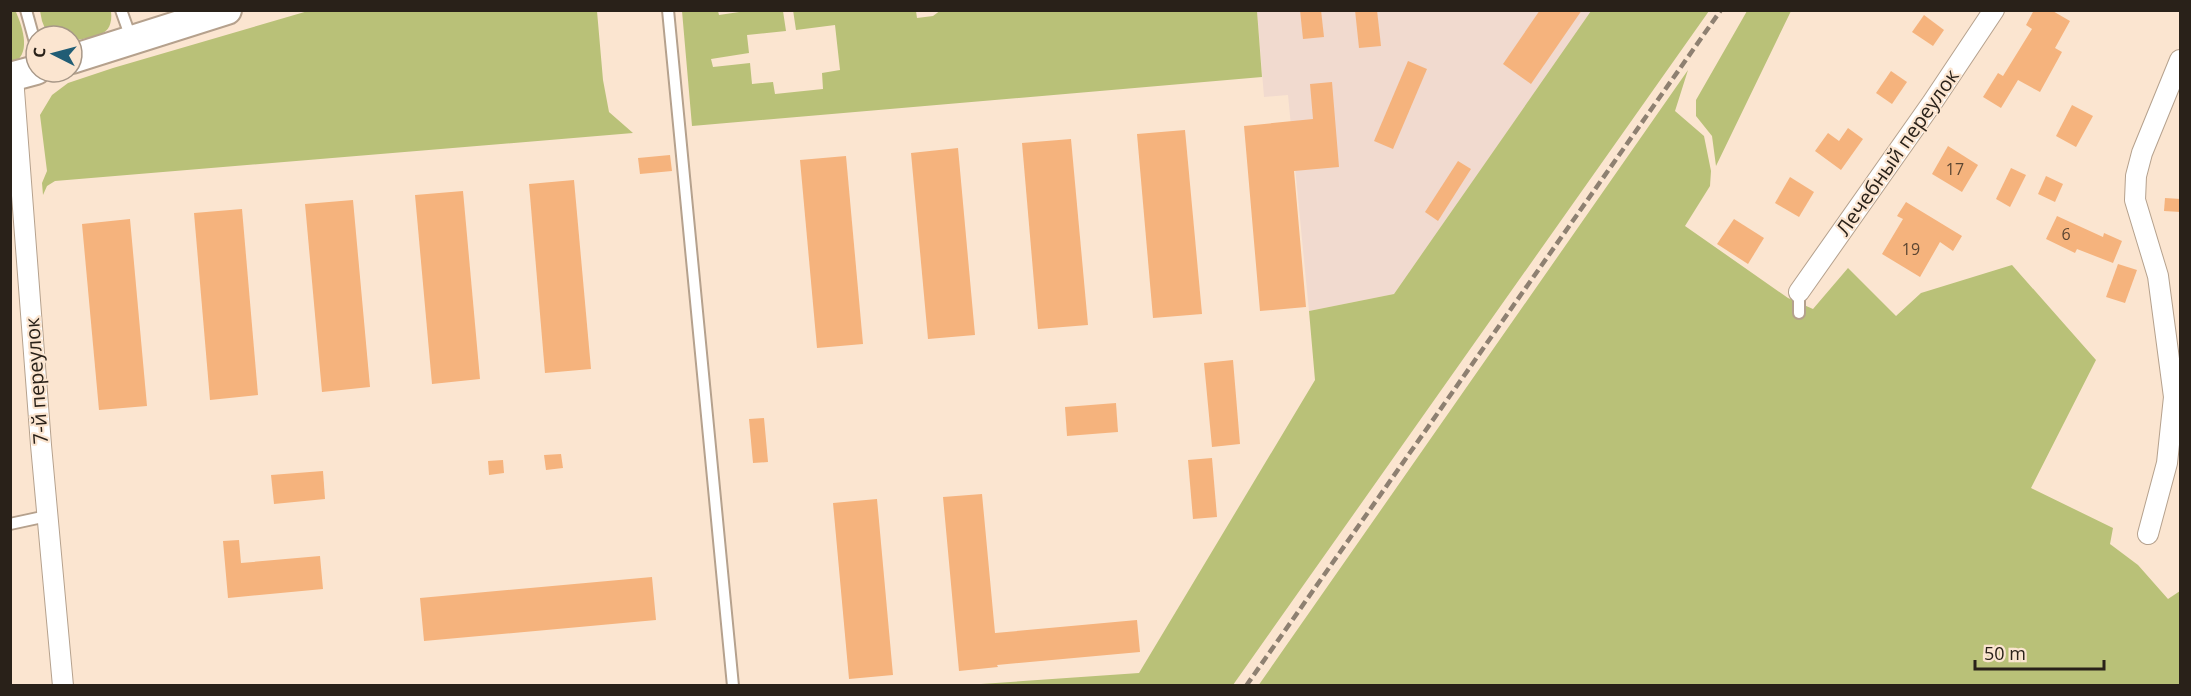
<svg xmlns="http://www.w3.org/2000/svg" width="2191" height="696" viewBox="0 0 2191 696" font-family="'Open Sans',sans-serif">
  <rect width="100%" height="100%" fill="#fbe5d0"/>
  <polygon fill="#f1dacf" points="1257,11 1592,11 1394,294 1309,311 1288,95 1264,97"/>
  <g fill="#b9c178">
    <polygon points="793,10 916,11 917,18 933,16 941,10 1257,11 1262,77 692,126 682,11 718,11 719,15 746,11 783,11 786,31 747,35 749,53 711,59 713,67 750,63 752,84 773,82 775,94 823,89 822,73 840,70 835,25 796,30"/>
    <path d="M11 11 16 12C23 28 32 56 11 64Z"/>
    <path d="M40 11H111C114 38 94 36 72 41V36H48L42 21Z"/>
    <polygon points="597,11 603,80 609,112 633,133 55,181 47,186 43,195 42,183 47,171 40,115 52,95 68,83 113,68 308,11"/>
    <polygon points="1591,11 1709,11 1233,685 966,685 1139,673 1315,380 1309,311 1394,294"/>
    <polygon points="1747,11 1791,11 1716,166 1712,136 1696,116 1696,100"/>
    <polygon points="1688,70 1675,111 1704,136 1711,171 1710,186 1685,226 1788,298 1813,309 1848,268 1896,316 1921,293 2012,265 2096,360 2031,488 2113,528 2110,544 2138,565 2168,599 2180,591 2180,685 1258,686"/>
  </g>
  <g fill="#f5b37d">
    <polygon points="1300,10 1321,10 1324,37 1303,39"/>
    <polygon points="1355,10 1377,10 1381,46 1359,48"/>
    <polygon points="1540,10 1582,10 1531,84 1503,64"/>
    <polygon points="2034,10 2051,10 2070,21 2055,48 2062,52 2040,92 2018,80 2001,108 1983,97 1998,73 2003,76 2032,29 2026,25"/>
    <polygon points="1924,15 1944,30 1933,46 1912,32"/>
    <polygon points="1408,61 1427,69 1393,149 1374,141"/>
    <polygon points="1891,71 1907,82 1892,104 1876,93"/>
    <polygon points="1332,82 1339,167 1294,171 1306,307 1260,311 1244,126 1313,119 1310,84"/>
    <polygon points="2072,105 2093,116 2076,147 2056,136"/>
    <polygon points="1848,128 1863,139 1841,170 1815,151 1828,133 1839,141"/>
    <polygon points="1185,130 1202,314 1153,318 1137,134"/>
    <polygon points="1071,139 1088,325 1038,329 1022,143"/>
    <polygon points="1948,146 1978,165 1962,192 1932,174"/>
    <polygon points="958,148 975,335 928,339 911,153"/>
    <polygon points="670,155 672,171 640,174 638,158"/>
    <polygon points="846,156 863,344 817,348 800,160"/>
    <polygon points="1458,161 1471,169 1438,221 1425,212"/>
    <polygon points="2011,168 2026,175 2010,207 1996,199"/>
    <polygon points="2046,176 2063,184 2055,202 2038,194"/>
    <polygon points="1790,177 1814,192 1799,217 1775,203"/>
    <polygon points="574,180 591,369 545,373 529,184"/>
    <polygon points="463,191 480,379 432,384 415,195"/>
    <polygon points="2165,198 2181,199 2181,212 2164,211"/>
    <polygon points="353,200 370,387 322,392 305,204"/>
    <polygon points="1906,202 1962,236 1953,251 1940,242 1920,277 1882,254 1903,219 1897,216"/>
    <polygon points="242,209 258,395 210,400 194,213"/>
    <polygon points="2057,216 2103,237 2104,233 2122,241 2113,263 2077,249 2075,253 2046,239"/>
    <polygon points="130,219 147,406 99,410 82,224"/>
    <polygon points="1734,219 1764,238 1748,264 1717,244"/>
    <polygon points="2118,264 2137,270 2125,303 2106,297"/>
    <polygon points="1233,360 1240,444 1212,447 1204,363"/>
    <polygon points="1116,403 1118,432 1067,436 1065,407"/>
    <polygon points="764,418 768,462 753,463 749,419"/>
    <polygon points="561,454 563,468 546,470 544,455"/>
    <polygon points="1212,458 1217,517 1193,519 1188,460"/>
    <polygon points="503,460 504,473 489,475 488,461"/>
    <polygon points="323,471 325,499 274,504 271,475"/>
    <polygon points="982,494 995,633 1137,620 1140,652 997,665 998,667 959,671 943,497"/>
    <polygon points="877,499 893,675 849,679 833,503"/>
    <polygon points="239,540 241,563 320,556 323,589 228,598 223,541"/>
    <polygon points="652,577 656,620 424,641 420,598"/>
  </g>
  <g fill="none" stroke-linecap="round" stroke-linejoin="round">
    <g stroke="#b5a18d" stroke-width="14">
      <g id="service">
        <polyline points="26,10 36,46"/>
        <polyline points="121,10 131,38"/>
        <polyline points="668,10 733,686"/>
        <polyline points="1799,292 1799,313"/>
        <polyline points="10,524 47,516"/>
      </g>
    </g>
    <g stroke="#b5a18d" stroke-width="22">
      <g id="minor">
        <polyline points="13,77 41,445 63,686"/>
        <polyline points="1799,292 1932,103 1994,10"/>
        <polyline points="2148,534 2167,463 2174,397 2158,276 2135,200 2136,176 2142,153 2180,60"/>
      </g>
    </g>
    <g stroke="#b5a18d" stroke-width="32">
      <g id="secondary">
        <polyline points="72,59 227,10"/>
        <polyline points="10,77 36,70"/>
      </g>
    </g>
    <use href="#service" stroke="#fff" stroke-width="10"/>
    <use href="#minor" stroke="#fff" stroke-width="20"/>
    <use href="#secondary" stroke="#fff" stroke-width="28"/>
    <polyline stroke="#8e8071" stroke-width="4.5" stroke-dasharray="9 4.5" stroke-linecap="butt" points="1246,686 1721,10"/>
  </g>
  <g text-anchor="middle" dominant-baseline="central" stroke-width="4.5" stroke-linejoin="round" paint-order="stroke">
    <g font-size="16" fill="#5c4632">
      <text x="1955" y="169">17</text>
      <text x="2066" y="234">6</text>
      <text x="1911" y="249">19</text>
    </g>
    <g font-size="20" fill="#292119" stroke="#fbe5d0">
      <text transform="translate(1897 152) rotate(-55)">Лечебный переулок</text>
      <text transform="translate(36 381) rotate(-94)">7-й переулок</text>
    </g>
  </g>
  <rect width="2191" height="696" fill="none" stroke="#292119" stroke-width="24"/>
  <g transform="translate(54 54) rotate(276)"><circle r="28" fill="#fbe5d0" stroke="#a79787" stroke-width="1.5"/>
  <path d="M0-4.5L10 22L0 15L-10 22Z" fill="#215d75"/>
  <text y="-9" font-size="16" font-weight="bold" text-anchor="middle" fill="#292119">С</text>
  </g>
  <path d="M1975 660v9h129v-9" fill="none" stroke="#292119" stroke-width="3"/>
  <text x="1984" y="660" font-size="18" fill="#292119" stroke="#fbe5d0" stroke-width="4.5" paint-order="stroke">50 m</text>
</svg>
